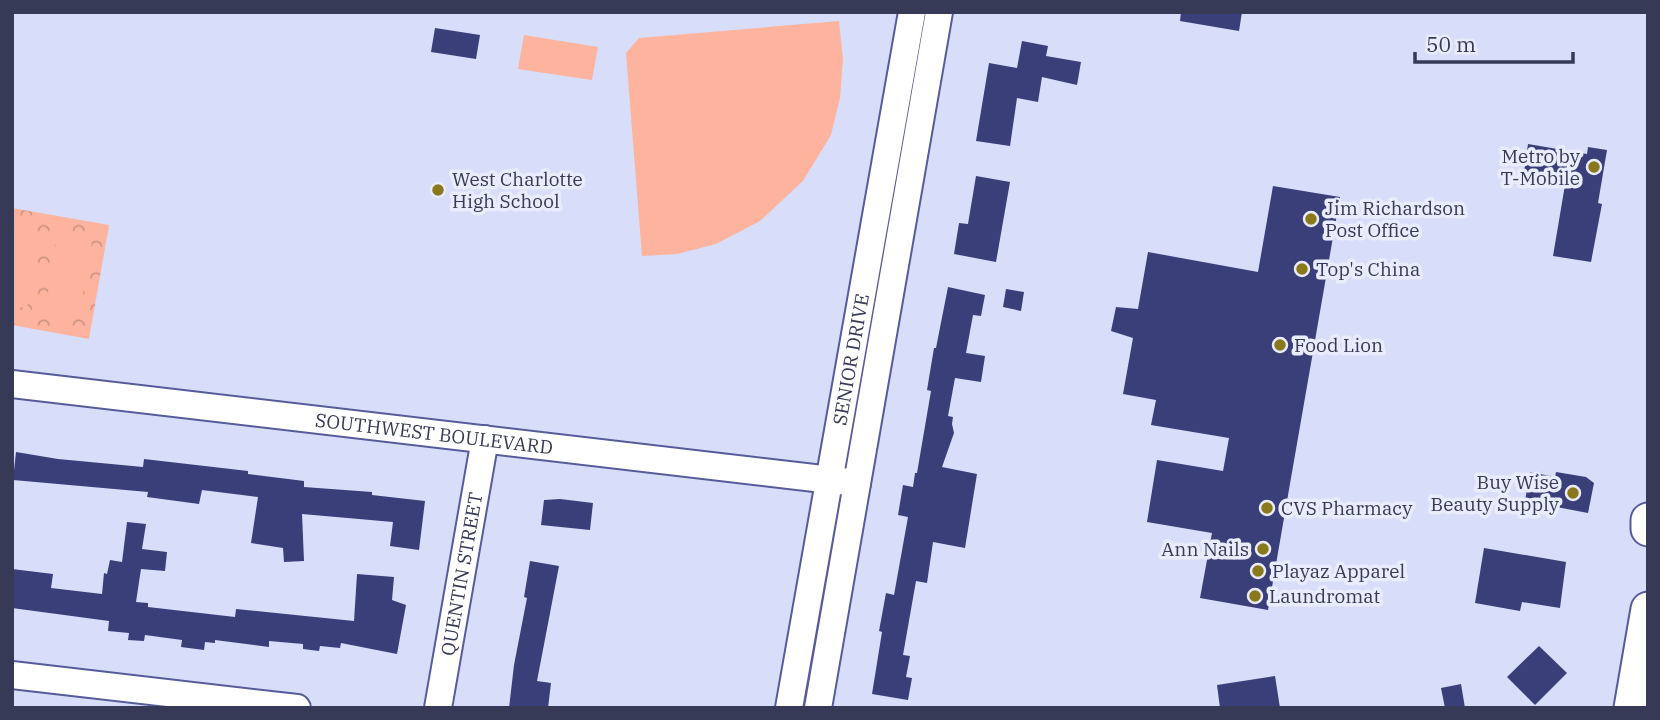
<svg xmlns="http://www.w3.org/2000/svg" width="1660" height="720" viewBox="0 0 1660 720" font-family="'IBM Plex Serif',serif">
  <defs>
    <pattern id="park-crowns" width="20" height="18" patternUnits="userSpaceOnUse" patternTransform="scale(1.75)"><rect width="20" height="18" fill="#fdb39d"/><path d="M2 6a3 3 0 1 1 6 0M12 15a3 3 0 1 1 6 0" fill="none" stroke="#ce9383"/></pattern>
  </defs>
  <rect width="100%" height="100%" fill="#d8defa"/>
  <polygon fill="url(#park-crowns)" points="12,208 109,225 89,339 12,325"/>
  <g fill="#fdb39d">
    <polygon points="839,21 843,59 840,98 831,135 803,181 760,221 716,244 677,254 642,256 626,53 639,38"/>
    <polygon points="524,35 598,47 592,80 518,69"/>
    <polygon points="12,229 40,234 27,308 12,306"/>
    <polygon points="57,237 92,242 79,317 45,311"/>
  </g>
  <g fill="#3a3e79">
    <polygon points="1181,12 1242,12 1239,31 1180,21"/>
    <polygon points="435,28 480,35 476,59 431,52"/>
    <polygon points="1022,41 1048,46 1046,56 1081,62 1077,85 1042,77 1038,102 1017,98 1010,146 976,141 989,63 1017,68"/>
    <polygon points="1528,144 1587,154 1588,147 1607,150 1598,203 1602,204 1591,262 1553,256 1566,179 1524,172"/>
    <polygon points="976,176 1010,182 996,262 954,254 959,223 968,224"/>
    <polygon points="1273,186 1340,197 1268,610 1200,598 1212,533 1147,522 1157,460 1223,471 1229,438 1151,425 1156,400 1123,394 1133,338 1111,331 1116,307 1138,309 1148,252 1258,272"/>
    <polygon points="948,287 985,295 981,316 973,315 966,353 985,356 981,382 955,378 948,416 953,417 952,424 954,433 942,467 977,474 965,548 933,542 927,583 916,581 903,655 910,656 906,677 912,678 908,700 872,694 882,632 879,631 886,593 894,595 908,517 898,515 903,485 913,487 915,473 917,473 931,391 927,390 934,348 936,348"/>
    <polygon points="1006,289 1024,292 1021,311 1003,307"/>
    <polygon points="16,452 58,459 143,467 144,459 248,471 248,474 304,481 304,487 372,492 372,495 425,501 419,550 390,546 393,522 302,514 304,561 284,562 283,548 251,543 258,497 202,490 199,504 147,497 148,492 13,480"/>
    <polygon points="1530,472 1555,477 1556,472 1586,477 1594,483 1588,513 1525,501"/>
    <polygon points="560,499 593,503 590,530 541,525 544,500"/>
    <polygon points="127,522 146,524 142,549 167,552 165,571 141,569 136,602 148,603 148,607 235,617 236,609 354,621 357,574 394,577 392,600 406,605 397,654 341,643 340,648 320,646 319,651 303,649 303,644 269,641 269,647 215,640 215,643 205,642 204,650 181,647 182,640 145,635 144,641 128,640 129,633 108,631 109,621 12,608 12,569 53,574 51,588 102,594 104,573 107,574 110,560 122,562"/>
    <polygon points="1484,548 1566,562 1560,608 1522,602 1520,611 1475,603"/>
    <polygon points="530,561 559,566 537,681 551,683 548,708 509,708 514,665 527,598 524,597"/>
    <polygon points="1539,646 1567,673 1535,705 1507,677"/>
    <polygon points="1275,676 1280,708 1220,708 1217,685"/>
    <polygon points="1461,684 1465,708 1445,708 1441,688"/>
  </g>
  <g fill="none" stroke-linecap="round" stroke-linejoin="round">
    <g stroke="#565c9a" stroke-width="30">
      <g id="minor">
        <path id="s1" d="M12 384 857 483"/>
        <polyline points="12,675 297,708"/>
        <path id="s2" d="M438 708 485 439"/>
        <path id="s3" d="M789 708 912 12"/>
        <polyline points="818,708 939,12"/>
      </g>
    </g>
    <g stroke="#565c9a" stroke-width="37">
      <g id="major">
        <polyline points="1648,520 1648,529"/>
        <polyline points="1631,708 1648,609"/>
      </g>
    </g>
    <use href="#minor" stroke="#fff" stroke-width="26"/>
    <use href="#major" stroke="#fff" stroke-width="33"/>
  </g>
  <g fill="#89781c" stroke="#e9ecfa" stroke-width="2.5">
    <circle cx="1594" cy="167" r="7"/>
    <circle cx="438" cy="190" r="7"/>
    <circle cx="1311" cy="219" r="7"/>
    <circle cx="1302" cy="269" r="7"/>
    <circle cx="1280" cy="345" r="7"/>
    <circle cx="1573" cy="493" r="7"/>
    <circle cx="1267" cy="508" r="7"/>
    <circle cx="1263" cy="549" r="7"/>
    <circle cx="1258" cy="571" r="7"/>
    <circle cx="1255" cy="596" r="7"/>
  </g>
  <g text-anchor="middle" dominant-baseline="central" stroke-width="7" stroke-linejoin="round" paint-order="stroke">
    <g font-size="19" fill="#363a56" stroke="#e9ecfa" text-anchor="start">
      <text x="1580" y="156" text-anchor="end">Metro by<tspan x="1580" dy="22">T-Mobile</tspan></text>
      <text x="452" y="179">West Charlotte<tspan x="452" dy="22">High School</tspan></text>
      <text x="1325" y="208">Jim Richardson<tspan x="1325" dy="22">Post Office</tspan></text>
      <text x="1316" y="269">Top's China</text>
      <text x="1294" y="345">Food Lion</text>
      <text x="1559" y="482" text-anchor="end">Buy Wise<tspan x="1559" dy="22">Beauty Supply</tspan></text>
      <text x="1281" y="508">CVS Pharmacy</text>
      <text x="1249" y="549" text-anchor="end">Ann Nails</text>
      <text x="1272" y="571">Playaz Apparel</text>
      <text x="1269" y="596">Laundromat</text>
    </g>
    <g font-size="19" fill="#363a56" stroke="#e9ecfa">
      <text stroke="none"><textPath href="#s3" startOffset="354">SENIOR DRIVE</textPath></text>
      <text stroke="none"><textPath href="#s1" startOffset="425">SOUTHWEST BOULEVARD</textPath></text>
      <text stroke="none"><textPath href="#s2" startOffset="136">QUENTIN STREET</textPath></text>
    </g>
  </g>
  <rect width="1660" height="720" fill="none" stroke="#363a56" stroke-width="28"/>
  <path d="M1415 52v10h158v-10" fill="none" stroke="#363a56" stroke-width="3.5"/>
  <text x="1426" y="52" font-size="21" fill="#363a56" stroke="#e9ecfa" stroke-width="5" paint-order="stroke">50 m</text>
</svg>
